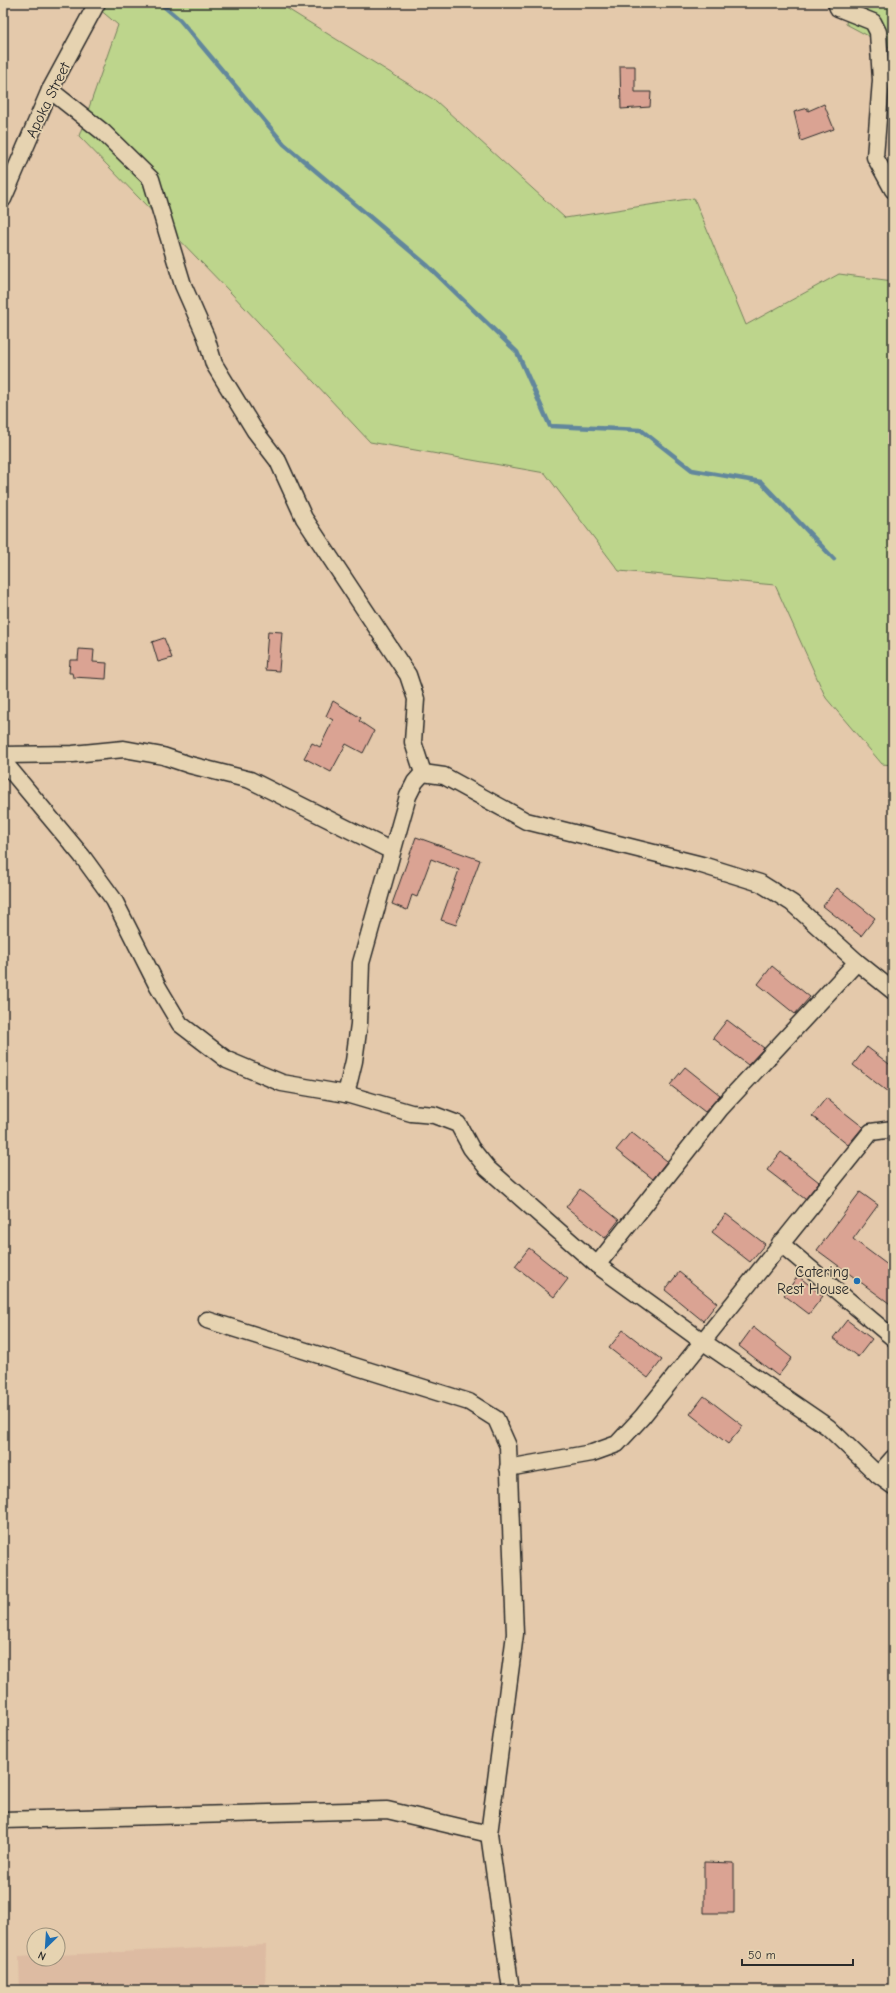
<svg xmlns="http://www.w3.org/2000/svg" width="896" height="1993" viewBox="0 0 896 1993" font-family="'Comic Neue',sans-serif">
  <rect width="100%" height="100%" fill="#e4c9ab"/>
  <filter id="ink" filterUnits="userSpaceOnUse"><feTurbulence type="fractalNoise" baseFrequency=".025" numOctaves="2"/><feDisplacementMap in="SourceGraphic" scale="8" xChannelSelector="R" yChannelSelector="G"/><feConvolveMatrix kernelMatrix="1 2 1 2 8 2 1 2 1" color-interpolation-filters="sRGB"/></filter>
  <g filter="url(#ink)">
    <polygon fill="#ddbba2" points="266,1945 265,1990 20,1990 19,1957 34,1956 34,1959 58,1959 58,1955"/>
    <g fill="#bdd58c" stroke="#74805c">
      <polygon points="92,3 278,3 436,101 565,218 694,198 746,325 839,274 893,281 893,765 882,764 826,698 775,585 619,571 545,473 370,442 231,293 79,136 118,25"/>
      <polygon points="848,3 893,3 893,47 889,47 846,24"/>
    </g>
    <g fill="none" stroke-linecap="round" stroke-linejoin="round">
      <polyline stroke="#62879c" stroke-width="4.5" points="160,3 180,20 284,144 428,266 517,352 550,426 641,430 692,470 761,482 834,559"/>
    </g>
    <g fill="#daa393" stroke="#2b2b2b">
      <polygon points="620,66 635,66 635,92 651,92 650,107 621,109"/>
      <polygon points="824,104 834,129 801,141 794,112 808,108 808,111"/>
      <polygon points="268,631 282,632 279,671 265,670"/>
      <polygon points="164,638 172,658 158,662 152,642"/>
      <polygon points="79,649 94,650 93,662 107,663 106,679 73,677 72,673 69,673 70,660 78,660"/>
      <polygon points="333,701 361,718 359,721 374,731 363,753 346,744 331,772 304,758 312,743 320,747 333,720 326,716"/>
      <polygon points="416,837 480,860 456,925 441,920 459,870 431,859 417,897 412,895 407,910 392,904"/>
      <polygon points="837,888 875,918 861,936 823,906"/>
      <polygon points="772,966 810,997 795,1014 758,984"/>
      <polygon points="727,1020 764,1048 748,1065 713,1038"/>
      <polygon points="867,1047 893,1067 893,1096 853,1065"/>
      <polygon points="685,1067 720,1095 705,1112 670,1085"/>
      <polygon points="826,1098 863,1127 848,1145 812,1116"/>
      <polygon points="631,1132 667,1161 653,1179 616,1150"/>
      <polygon points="781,1152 819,1182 805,1199 767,1170"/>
      <polygon points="580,1189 619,1220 605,1238 566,1207"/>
      <polygon points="860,1192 878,1205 853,1239 893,1269 893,1306 817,1250"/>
      <polygon points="726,1214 765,1244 750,1262 712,1232"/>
      <polygon points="529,1248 568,1279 554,1297 515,1266"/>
      <polygon points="679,1272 717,1303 703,1321 665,1290"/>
      <polygon points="798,1276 823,1296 809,1314 784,1295"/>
      <polygon points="847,1320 872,1339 858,1357 833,1338"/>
      <polygon points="753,1327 792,1358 778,1376 739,1346"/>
      <polygon points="623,1330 662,1360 648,1378 609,1348"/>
      <polygon points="704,1396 743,1426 728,1444 690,1414"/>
      <polygon points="704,1862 734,1863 734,1913 704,1913"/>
    </g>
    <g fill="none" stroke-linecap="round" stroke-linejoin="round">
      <g stroke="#2b2b2b" stroke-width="19">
        <g id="minor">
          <polyline points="836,3 838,8 873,22 878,32 881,80 875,157 893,190"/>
          <polyline points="50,90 103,132 151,179 183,285 206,337 214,364 255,431 278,461 304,518 408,675 416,699 413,742 423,773"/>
          <polyline points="3,199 50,90 97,3"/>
          <polyline points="3,755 73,754 124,749 163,756 190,765 250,780 392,851"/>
          <polyline points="3,761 82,856 114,900 158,987 180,1024 227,1060 282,1083 346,1094 411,1113 434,1115 458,1124 471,1148 487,1168 597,1265 702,1341 828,1427 878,1475 893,1486"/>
          <polyline points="423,773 444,776 526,821 702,865 760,883 792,903 857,962 893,991"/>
          <polyline points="346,1094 354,1061 359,1024 361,963 408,796 415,782 423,773"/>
          <polyline points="780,1243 893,1338"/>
          <polyline points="597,1265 720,1109 857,962"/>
          <polyline points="207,1320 469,1402 496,1419 508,1446 515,1634 489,1834 511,1990"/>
          <polyline points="508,1468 592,1453 617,1444 642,1417 871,1132 893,1129"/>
          <polyline points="878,1475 893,1458"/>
          <polyline points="3,1820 387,1810 489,1834"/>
        </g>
      </g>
      <use href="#minor" stroke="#e6d3b1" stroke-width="16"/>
    </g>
  </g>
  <circle fill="#1f6fb2" stroke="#e6d3b1" stroke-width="1.5" cx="857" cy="1281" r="4"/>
  <g text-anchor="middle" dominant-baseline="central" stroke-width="3.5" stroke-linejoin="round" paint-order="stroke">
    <g font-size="15" fill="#2b2b2b" stroke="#e6d3b1">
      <text transform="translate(48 100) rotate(-64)">Apoka Street</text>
    </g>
    <g font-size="15" fill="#2b2b2b" stroke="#e6d3b1" text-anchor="end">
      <text x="849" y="1272">Catering<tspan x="849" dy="17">Rest House</tspan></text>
    </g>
  </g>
  <rect width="896" height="1993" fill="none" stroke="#e6d3b1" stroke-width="16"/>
  <rect x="8" y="8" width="880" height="1977" fill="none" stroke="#2b2b2b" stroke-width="1.5" filter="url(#ink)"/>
  <g transform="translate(46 1947) rotate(205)"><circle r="19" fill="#e6d3b1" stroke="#9b907b"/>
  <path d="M0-3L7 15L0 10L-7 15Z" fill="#1f6fb2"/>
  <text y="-6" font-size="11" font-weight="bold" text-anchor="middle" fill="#2b2b2b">N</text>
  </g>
  <path d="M742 1959v6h111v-6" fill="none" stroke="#2b2b2b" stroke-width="2"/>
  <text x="748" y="1959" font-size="12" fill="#2b2b2b" stroke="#e6d3b1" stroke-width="3" paint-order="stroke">50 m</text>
</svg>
